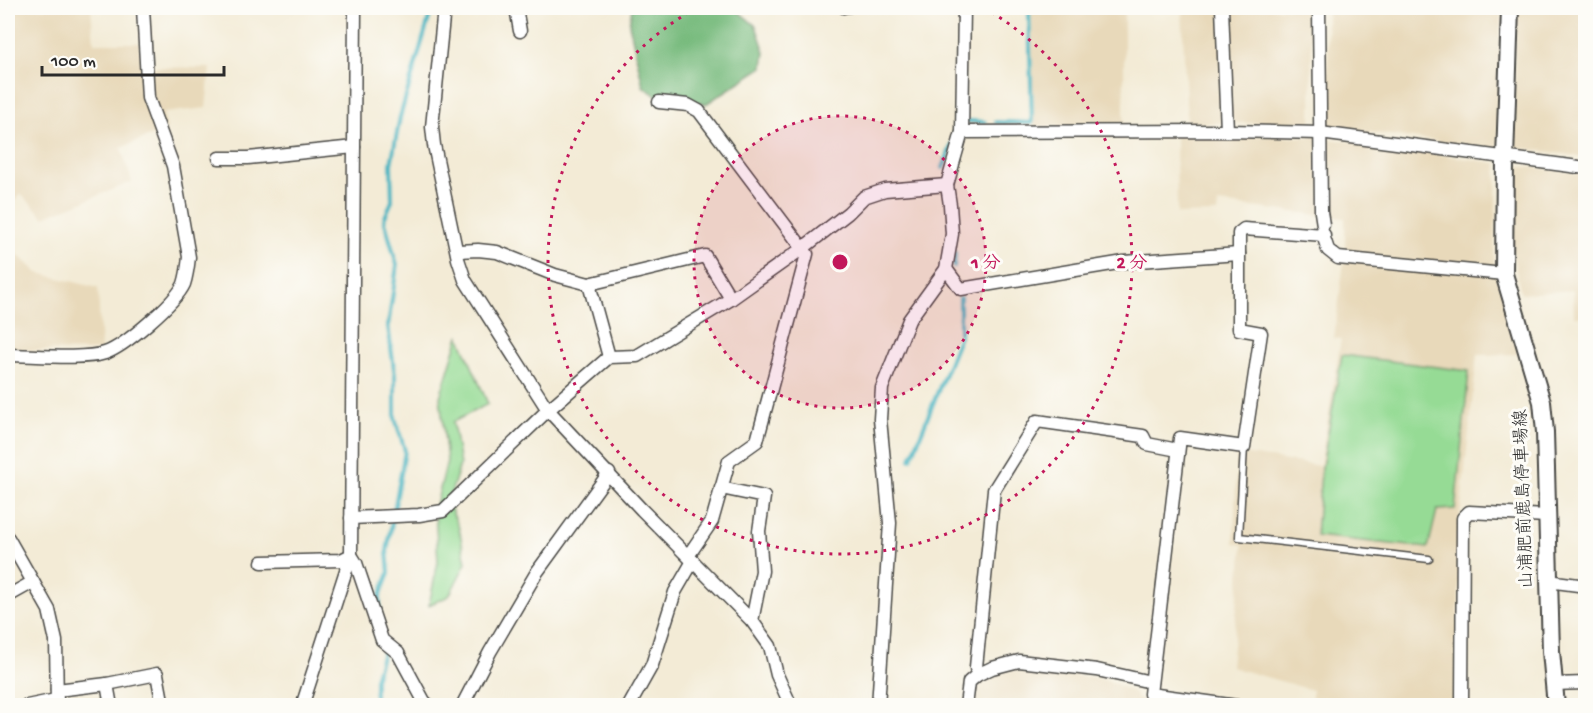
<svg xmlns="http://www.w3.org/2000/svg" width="1593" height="713" viewBox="0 0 1593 713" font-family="'Gochi Hand','Klee One',sans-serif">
  <rect width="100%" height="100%" fill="#fdfcf7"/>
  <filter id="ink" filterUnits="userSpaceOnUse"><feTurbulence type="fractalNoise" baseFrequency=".0167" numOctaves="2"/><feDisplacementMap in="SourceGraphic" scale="12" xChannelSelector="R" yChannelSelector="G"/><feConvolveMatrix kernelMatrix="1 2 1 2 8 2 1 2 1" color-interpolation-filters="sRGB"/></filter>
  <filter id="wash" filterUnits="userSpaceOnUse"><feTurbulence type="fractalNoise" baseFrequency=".008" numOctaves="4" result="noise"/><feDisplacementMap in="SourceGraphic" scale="24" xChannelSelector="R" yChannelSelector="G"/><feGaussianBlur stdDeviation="1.35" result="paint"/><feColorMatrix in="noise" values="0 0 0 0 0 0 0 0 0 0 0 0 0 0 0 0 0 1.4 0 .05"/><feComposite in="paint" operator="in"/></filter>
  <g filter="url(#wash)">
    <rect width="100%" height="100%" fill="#f3ebd6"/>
    <g fill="#e8d9ba">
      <polygon points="8,8 91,8 94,43 139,43 142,67 210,68 206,108 163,113 167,129 121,148 132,182 44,217 21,194 8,208"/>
      <polygon points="1031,8 1124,8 1124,126 1034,126"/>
      <polygon points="1182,8 1312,8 1311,123 1187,123"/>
      <polygon points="1327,8 1501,8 1498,149 1328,127"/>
      <polygon points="1516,8 1585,8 1585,157 1513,147"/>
      <polygon points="1176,136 1315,137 1497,163 1494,266 1518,354 1477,355 1460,514 1457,705 1312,705 1312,690 1231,667 1243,545 1234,543 1237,453 1320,466 1341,339 1334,338 1345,254 1345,218 1218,203 1217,213 1177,214"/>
      <polygon points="1511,165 1585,174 1585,317 1574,316 1573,290 1521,294 1512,249"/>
      <polygon points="8,246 38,273 98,288 101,351 8,350"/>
      <polygon points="1023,668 1105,679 1135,693 1137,699 1163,701 1163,706 972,706 973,687 996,673"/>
    </g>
    <g fill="#96db95" stroke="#608360" stroke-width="1.5">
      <polygon points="459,336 488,404 453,422 460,465 448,502 459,528 466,563 449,596 429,605 438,562 435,509 447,461 440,397"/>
      <polygon points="1342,355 1469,371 1455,509 1437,510 1428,548 1316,536 1321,473"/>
    </g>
    <polygon fill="#78bb7e" stroke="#527354" stroke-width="1.5" points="632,8 734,8 756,26 765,52 763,67 706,104 658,97 643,86 629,24"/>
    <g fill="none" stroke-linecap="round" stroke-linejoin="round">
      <g stroke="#47b5c2" stroke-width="4">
        <polyline points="968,121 985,122"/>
        <polyline points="996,122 1032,123 1029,8"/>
        <polyline points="943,168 952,144"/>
        <polyline points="954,267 955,253"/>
        <polyline points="911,459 960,336 960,298"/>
        <polyline points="394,511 405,451 395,418 395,376 388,326 397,265 384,219 392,201 391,164 400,117 432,8"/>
        <polyline points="379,617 380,596 389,573 387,551 392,522"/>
        <polyline points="375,706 375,679 384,649"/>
      </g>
    </g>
  </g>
  <g filter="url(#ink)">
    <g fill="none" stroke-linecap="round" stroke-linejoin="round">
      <g stroke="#494845" stroke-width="9">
        <g id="service">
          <polyline points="843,10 854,8"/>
          <polyline points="1244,447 1239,537 1429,559"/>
        </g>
      </g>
      <g stroke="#494845" stroke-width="15">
        <g id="minor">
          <polyline points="444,8 432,127 434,145 458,259 465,280 548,410 642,510 752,621 770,646 777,675 791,706"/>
          <polyline points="444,8 465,8"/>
          <polyline points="516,8 520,31"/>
          <polyline points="1222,8 1227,131"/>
          <polyline points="1319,8 1321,212 1323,225"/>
          <polyline points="659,102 688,105 699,111 807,254 757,441 729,461 712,521 688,556"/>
          <polyline points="962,132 1227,131 1320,133 1586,168"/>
          <polyline points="219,158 248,158 354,147"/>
          <polyline points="1322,232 1328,250 1338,258 1504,274"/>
          <polyline points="458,251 478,250 497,252 555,275 589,284 705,256 731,299"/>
          <polyline points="946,269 961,289 1124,262 1239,254"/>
          <polyline points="589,284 609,357"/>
          <path d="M8 355C32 355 83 360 105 353 124 347 176 302 184 284 187 275 188 266 189 257L173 166 148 98 143 8"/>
          <polyline points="721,488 764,497 759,531 762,571 752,621"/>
          <polyline points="351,518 419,515 443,511 548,410 609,357 637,356 731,299 803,248 848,213 864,197 885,190 947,185"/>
          <polyline points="8,538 49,610 56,641 57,706"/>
          <polyline points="351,555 356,563 382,640 398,653 424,701 429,706"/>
          <polyline points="262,562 341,560 351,555"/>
          <polyline points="1548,581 1586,586"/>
          <polyline points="8,596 33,582"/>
          <polyline points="977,675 976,667 994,490 1037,421 1143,436 1147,444 1178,450"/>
          <polyline points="107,684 157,674 163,706"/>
          <polyline points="1553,684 1586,683"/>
          <polyline points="57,690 107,684 111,706"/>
          <polyline points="27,706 56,700"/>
          <polyline points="302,706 351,555 355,8"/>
          <polyline points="462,706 490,652 537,572 609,473"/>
          <polyline points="629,706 652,665 675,592 693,561"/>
          <polyline points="878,706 890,523 880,419 882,388 909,320 946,269 952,234 950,205 947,185 962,132 964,8"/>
          <polyline points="966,706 969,682 977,675 992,668 1019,661 1097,670 1151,682"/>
          <polyline points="1237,706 1150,694 1180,438 1244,447 1261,333 1239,329 1239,233 1244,229 1324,235"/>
          <polyline points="1462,706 1463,518 1469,512 1547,516"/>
        </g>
      </g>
      <g stroke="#494845" stroke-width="20">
        <polyline id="secondary" points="1510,8 1505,159 1504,274 1542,402 1545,432 1551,651 1556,706"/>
      </g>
      <use href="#service" stroke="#fff" stroke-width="6"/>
      <use href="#minor" stroke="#fff" stroke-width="12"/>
      <use href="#secondary" stroke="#fff" stroke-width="16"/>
    </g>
  </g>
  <circle cx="840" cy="262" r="146" fill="#c2185b" fill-opacity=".12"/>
  <g fill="none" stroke="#c2185b" stroke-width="3" stroke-dasharray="3 6">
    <circle cx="840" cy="262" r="146"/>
    <path d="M984 8A292 292 0 1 1 696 8"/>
  </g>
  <g text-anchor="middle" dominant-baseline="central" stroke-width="6" stroke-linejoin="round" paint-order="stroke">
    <g font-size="18" fill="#2b2b2b" stroke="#fdfcf7">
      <text transform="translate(1525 499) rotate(-92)">山浦肥前鹿島停車場線</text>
    </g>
  </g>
  <circle cx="840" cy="262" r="9" fill="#c2185b" stroke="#fdfcf7" stroke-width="3"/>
  <g font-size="18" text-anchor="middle" font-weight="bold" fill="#c2185b" stroke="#fdfcf7" stroke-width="6" stroke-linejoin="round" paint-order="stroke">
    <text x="986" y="268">1 分</text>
    <text x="1132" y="268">2 分</text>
  </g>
  <rect width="1593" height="713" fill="none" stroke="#fdfcf7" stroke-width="30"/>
  <path d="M42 66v9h182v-9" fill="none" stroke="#2b2b2b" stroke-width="3"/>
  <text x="51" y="66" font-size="18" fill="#2b2b2b" stroke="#fdfcf7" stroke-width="4.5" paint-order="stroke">100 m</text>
</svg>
